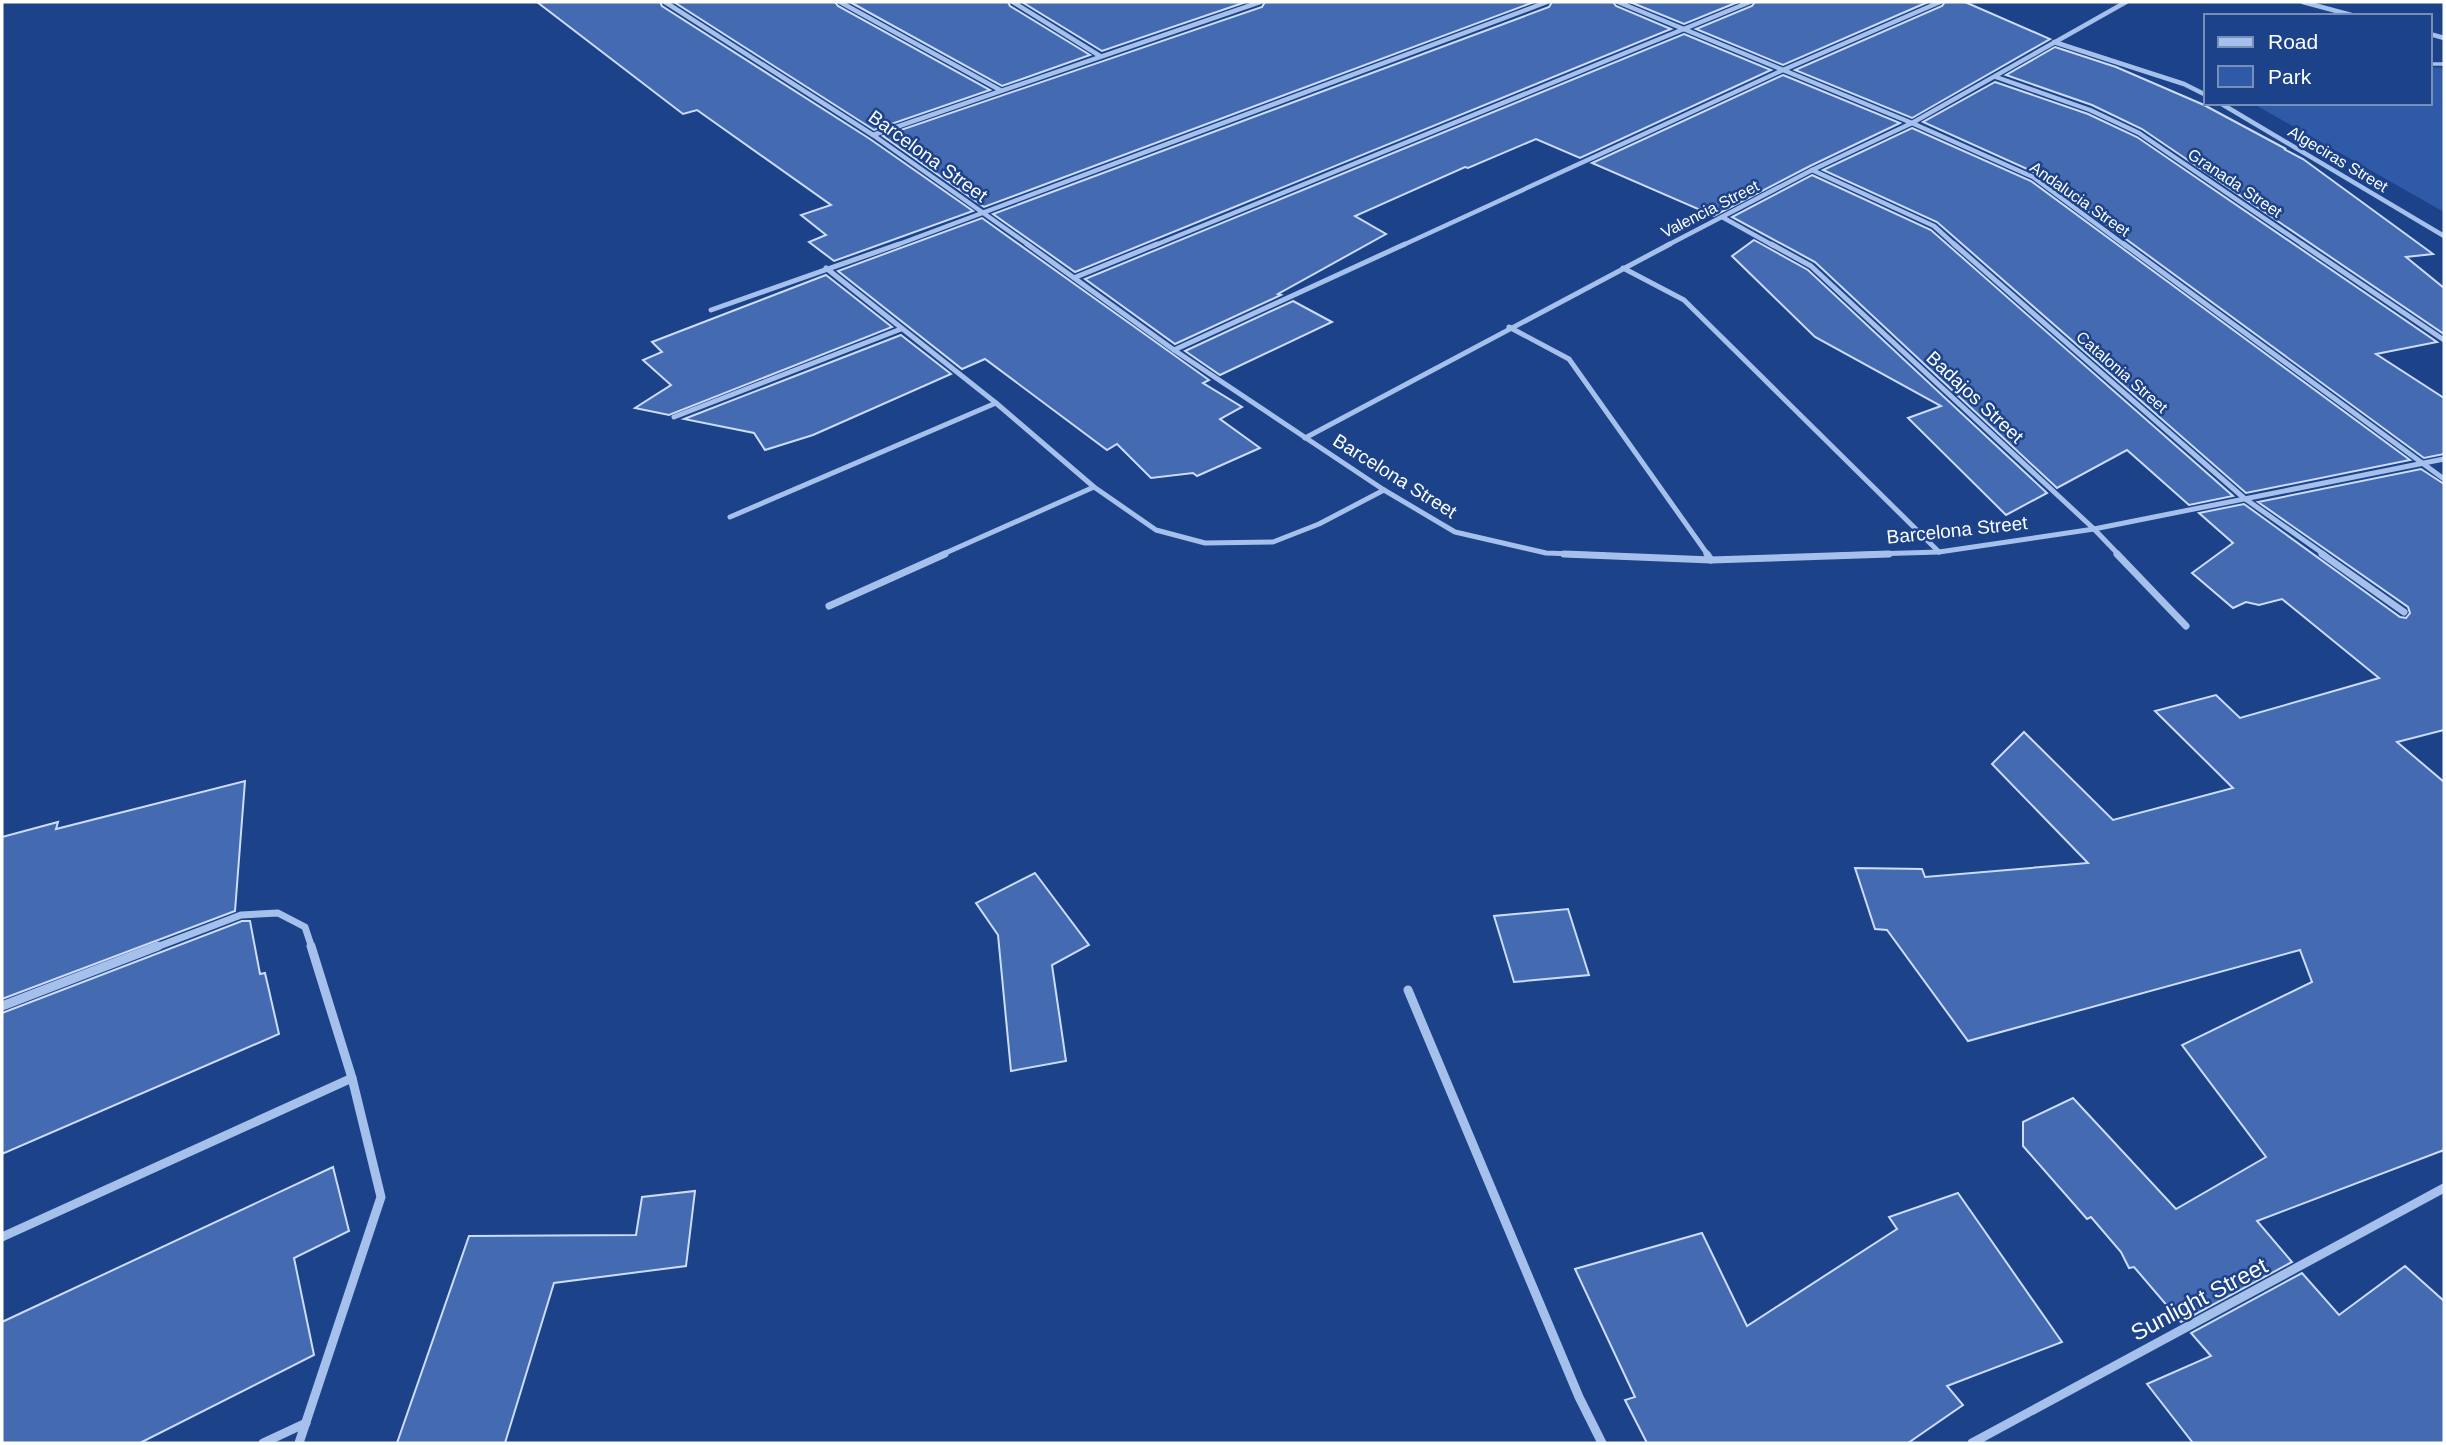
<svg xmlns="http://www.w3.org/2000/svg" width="2446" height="1445" viewBox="0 0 2446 1445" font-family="Helvetica,sans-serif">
  <rect width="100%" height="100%" fill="#1c428a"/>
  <polygon fill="#2f5aa8" points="2430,67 2444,68 2444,212 2252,103 2430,103"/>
  <g fill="#446bb2" stroke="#ccdcf9" stroke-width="2">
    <polygon points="537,2 660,2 662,6 870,139 973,211 834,261 809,242 826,235 801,215 831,205 697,110 683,114"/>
    <polygon points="674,2 835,2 838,6 990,90 874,130"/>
    <polygon points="850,2 1008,2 1010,6 1090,55 1002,86"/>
    <polygon points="1022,2 1246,2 1102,51"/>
    <polygon points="1265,2 1534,2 984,207 883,136 1262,7"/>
    <polygon points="1552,2 1613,2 1616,6 1671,29 1075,272 993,214 1549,7"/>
    <polygon points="1630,2 1738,2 1684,24"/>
    <polygon points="1755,2 1928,2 1783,65 1696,29 1752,6"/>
    <polygon points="1945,2 1965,2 2050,39 1912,118 1795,70 1942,6"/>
    <polygon points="1684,34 1771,70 1580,158 1536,139 1468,168 1465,167 1355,216 1386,234 1278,294 1281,295 1175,344 1085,279"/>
    <polygon points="2055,47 2116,67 2204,105 2286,149 2284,149 2303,159 2433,254 2406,257 2444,288 2444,334 2142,129 2092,105 2006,75"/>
    <polygon points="1783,75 1900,123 1810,166 1714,216 1592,163"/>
    <polygon points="1995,82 2088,114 2137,137 2437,342 2376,354 2444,398 2444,454 2424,458 2036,173 1923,122"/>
    <polygon points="1912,128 2031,181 2410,460 2246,493 1937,222 1823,170"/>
    <polygon points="1812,175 1931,230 2233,496 2189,505 2127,450 2057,488 1815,262 1732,217"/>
    <polygon points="982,218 1209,380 1203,383 1242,407 1220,419 1260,448 1197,476 1193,473 1151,478 1117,444 1107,450 985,359 962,369 838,271"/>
    <polygon points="1754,240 1808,270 2047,493 2006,515 1908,418 1941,406 1815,337 1732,256"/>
    <polygon points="826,275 892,327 669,415 635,408 671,385 643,360 662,352 652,342"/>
    <polygon points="1293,301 1332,322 1220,375 1185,351"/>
    <polygon points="901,335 951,374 813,435 765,450 754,433 684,419"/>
    <polygon points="2421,469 2444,484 2444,730 2397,742 2444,782 2444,1150 2257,1221 2292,1262 2181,1322 2134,1267 2129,1268 2121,1252 2091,1217 2087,1219 2023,1146 2023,1122 2073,1098 2176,1209 2266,1157 2182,1045 2312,982 2300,950 1968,1041 1887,930 1875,929 1855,868 1922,869 1925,877 2088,863 1992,764 2024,732 2113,820 2233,788 2155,711 2216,695 2240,718 2379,678 2282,599 2259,605 2246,602 2233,608 2192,573 2233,543 2199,513 2244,504 2400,617 2406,618 2410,613 2408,607 2258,502"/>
    <polygon points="245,781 235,911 2,999 2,837 58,822 56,829"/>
    <polygon points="1035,873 1089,945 1052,965 1066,1061 1011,1071 998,935 976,903"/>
    <polygon points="1568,909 1589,975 1514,982 1494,916"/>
    <polygon points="242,921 250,921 260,974 265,973 279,1034 2,1154 2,1013"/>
    <polygon points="333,1167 349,1231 294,1258 314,1355 140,1443 2,1443 2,1322"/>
    <polygon points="695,1191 686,1266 554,1283 505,1443 397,1443 469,1236 636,1235 642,1197"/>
    <polygon points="1958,1193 2062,1342 1947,1386 1963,1405 1908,1443 1647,1443 1625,1400 1635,1397 1575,1269 1702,1233 1747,1326 1897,1229 1889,1217"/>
    <polygon points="2405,1266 2444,1301 2444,1443 2193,1443 2147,1384 2211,1356 2191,1333 2302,1273 2339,1315"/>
  </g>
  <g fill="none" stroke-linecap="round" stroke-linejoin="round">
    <polyline stroke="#a6c0ec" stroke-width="3.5" points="2430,64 2444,64"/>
    <g stroke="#a6c0ec" stroke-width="4.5">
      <polyline points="665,2 873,135 1030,246"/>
      <polyline points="840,2 1000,90"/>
      <polyline points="1013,2 1100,56"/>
      <polyline points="1618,2 1912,123 2033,177 2126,246"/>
      <polyline points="2303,2 2355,16"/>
      <polyline points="2430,34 2444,38"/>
      <polyline points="2054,42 2184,84 2206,95"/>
      <polyline points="1996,77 2090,110 2139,133 2305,246"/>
      <polyline points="2220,103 2444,236"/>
      <polyline points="873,135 1260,2"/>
      <polyline points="1812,170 1934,226 1956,246"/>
      <polyline points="1722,217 1774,246"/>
      <polyline points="894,246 1547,2"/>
      <polyline points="1153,246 1750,2"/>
      <polyline points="1401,246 1783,70 1940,2"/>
      <polyline points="1666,246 1812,170 1912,123 2126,2"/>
    </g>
    <g stroke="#a6c0ec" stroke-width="5">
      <polyline points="1027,244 1174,350 1384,490 1455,532 1546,553 1605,555"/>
      <polyline points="1771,244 1811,266 2094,529 2119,555"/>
      <polyline points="1954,244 2244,498 2325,555"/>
      <polyline points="2124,244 2444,479"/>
      <polyline points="2302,244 2444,340"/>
      <polyline points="826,268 996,403 1094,487 1156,530 1205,543 1273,542 1319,524 1384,490"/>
      <polyline points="1623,268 1684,300 1939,552"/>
      <polyline points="1076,277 1157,244"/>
      <polyline points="711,310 899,244"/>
      <polyline points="1509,327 1569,359 1708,555"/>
      <polyline points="1174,350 1405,244"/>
      <polyline points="674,417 901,329"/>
      <polyline points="1305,438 1670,244"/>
      <polyline points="730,517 996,403"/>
      <polyline points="941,555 1094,487"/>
      <polyline points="1839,555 1939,552 2094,529 2444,459"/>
    </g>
    <g stroke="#a6c0ec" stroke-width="7">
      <polyline points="1564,554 1711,560 1889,554"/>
      <polyline points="1707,554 1711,560"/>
      <polyline points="2117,554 2186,626"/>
      <polyline points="2322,554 2404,612"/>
      <polyline points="829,606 945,554"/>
      <polyline points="154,948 241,915 278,913 305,927 312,948"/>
    </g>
    <g stroke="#a6c0ec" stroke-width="9">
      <polyline points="1408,990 1579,1397 1602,1443"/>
      <polyline points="2,1006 158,946"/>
      <polyline points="2,1237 352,1078"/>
      <polyline points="263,1443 306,1423"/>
      <polyline points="299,1443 381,1197 352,1078 311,946"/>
      <polyline points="1972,1443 2444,1188"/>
    </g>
  </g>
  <g text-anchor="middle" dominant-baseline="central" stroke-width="5" stroke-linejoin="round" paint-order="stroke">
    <g font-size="16" fill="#fff" stroke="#1c428a">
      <text transform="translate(2338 159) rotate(31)">Algeciras Street</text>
      <text transform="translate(2235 183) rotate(34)">Granada Street</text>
      <text transform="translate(2080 199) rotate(35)">Andalucia Street</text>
      <text transform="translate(1710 209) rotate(-27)">Valencia Street</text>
      <text transform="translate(2122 372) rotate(41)">Catalonia Street</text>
    </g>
    <g font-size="19" fill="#fff" stroke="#1c428a">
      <text transform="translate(928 156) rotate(36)">Barcelona Street</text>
      <text transform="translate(1975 397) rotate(43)">Badajos Street</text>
      <text transform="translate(1395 476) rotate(32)">Barcelona Street</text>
      <text transform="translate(1957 530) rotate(-6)">Barcelona Street</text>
    </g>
    <g font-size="23" fill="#fff" stroke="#1c428a">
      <text transform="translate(2199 1299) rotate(-28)">Sunlight Street</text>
    </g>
  </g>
  <rect width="2446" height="1445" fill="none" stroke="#ffffff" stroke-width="7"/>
  <rect x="2204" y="14" width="228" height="91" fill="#1c428a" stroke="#778eb9" stroke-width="2"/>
  <rect x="2218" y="37" width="35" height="10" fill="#a6c0ec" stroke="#778eb9" stroke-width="2"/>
  <text x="2268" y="49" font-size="21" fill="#ffffff">Road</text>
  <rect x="2218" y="66" width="35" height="21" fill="#2f5aa8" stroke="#778eb9" stroke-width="2"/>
  <text x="2268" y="84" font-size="21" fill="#ffffff">Park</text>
</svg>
